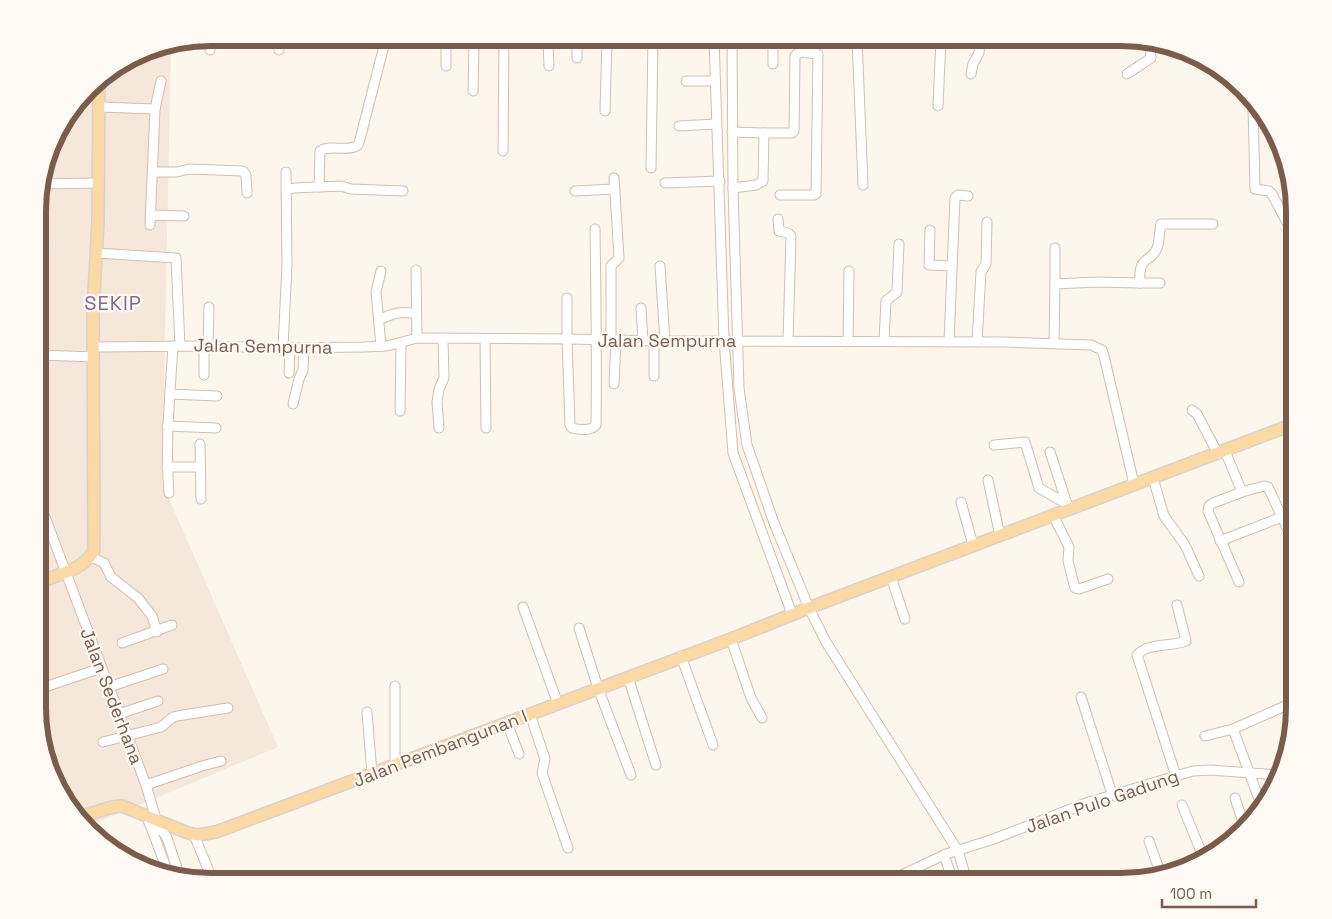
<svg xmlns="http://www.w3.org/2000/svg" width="1332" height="919" viewBox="0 0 1332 919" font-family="'Space Grotesk',sans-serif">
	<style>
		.residential { fill: #f5e8da }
		.education { fill: #f3e8fa }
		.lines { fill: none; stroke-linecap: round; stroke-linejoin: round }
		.minor-casing { stroke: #d1beb0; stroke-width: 11 }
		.major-casing { stroke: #dad1cd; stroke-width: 14 }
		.minor { stroke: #fff; stroke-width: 9 }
		.major { stroke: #fbd9a5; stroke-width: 11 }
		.labels { text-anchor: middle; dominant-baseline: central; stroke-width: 4.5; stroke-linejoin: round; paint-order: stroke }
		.street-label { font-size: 18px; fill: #7a5c4d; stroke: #fffaf3 }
		.quarter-label { font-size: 20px; letter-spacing: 1px; fill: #846695; stroke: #fffaf3 }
		.rim { fill: none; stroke: #7a5c4d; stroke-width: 6 }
	</style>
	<rect width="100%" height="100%" fill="#fdf6ec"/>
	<path class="residential" d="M171 45 162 483 278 747 89 826 61 795 39 730V189L56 134 97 81 145 51Z"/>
	<path class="education" d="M39 197H48L50 250H39Z"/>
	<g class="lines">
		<g class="minor-casing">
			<g id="minor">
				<path d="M278 38 279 50"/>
				<path d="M446 38V66"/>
				<path d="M545 38 548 42 549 66"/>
				<path d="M714 38 724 340 733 453 792 614"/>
				<path d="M732 38 733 188 739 388 747 445 774 523 809 608 826 642 958 851 967 881"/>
				<path d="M768 38 773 41V64"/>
				<path d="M857 38 863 185"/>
				<path d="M210 50V38"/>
				<path d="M577 58V38"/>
				<path d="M971 74 973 64 979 53 980 38"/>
				<path d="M1127 74 1151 58 1150 41"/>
				<path d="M686 81H715"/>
				<path d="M473 91 474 44 479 38"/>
				<path d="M938 106 941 38"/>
				<path d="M1253 106 1255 189 1269 191 1272 194 1294 236"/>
				<path d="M100 107 155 109 150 225"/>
				<path d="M155 109 161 81"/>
				<path d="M605 111 607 38"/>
				<path d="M679 126 716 124"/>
				<path d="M732 132 764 133"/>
				<path d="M503 151 504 38"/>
				<path d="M651 168 653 38"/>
				<path d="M153 172H177L189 169 243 171 246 175 247 193"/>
				<path d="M665 183 720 181"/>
				<path d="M40 184 98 183"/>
				<path d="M319 187 320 151C331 144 345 152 357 146L359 143 386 38"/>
				<path d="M733 188 756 185 763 181 764 133H792L794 131 795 56 801 50V38"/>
				<path d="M286 190 294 188 341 186 351 189 403 191"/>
				<path d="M575 191 614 189"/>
				<path d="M780 195H814L816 194 818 54 800 52"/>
				<path d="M150 215 184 216"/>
				<path d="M778 219 779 231 788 233 791 236 788 341"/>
				<path d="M930 230 929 265 951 266"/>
				<path d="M97 253 176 258 180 346"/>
				<path d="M660 266 665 341"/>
				<path d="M416 270 417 338"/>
				<path d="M381 271 376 292 381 346"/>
				<path d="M1140 283H1160"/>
				<path d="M1055 284V248"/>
				<path d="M567 298V339L570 425 572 428C579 430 592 431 596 425 597 360 596 295 595 229"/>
				<path d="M641 308 643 341"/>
				<path d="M379 320C391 314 402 310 416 314"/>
				<path d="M485 339 486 428"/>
				<path d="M611 340V266L619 258 614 178"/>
				<path d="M654 341V376"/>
				<path d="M884 341 886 301 897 292 899 244"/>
				<path d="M848 342 849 271"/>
				<path d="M949 342 955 198 958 195 968 196"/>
				<path d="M977 342 981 272 986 264 987 222"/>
				<path d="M1054 343 1055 284 1097 282 1140 283C1138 254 1151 264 1157 248 1160 241 1159 231 1161 224H1213"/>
				<path d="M204 346V375"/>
				<path d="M208 346 209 307"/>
				<path d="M94 347 204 346 290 348 363 347 387 346 417 338 567 339 665 341 1004 342 1091 345 1102 350 1104 356 1134 484"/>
				<path d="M283 347 287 265 286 172"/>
				<path d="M39 355 94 357"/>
				<path d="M289 373 290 348"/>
				<path d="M614 384 616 340"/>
				<path d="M170 394 217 396"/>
				<path d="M293 404 299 379 303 370 304 348"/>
				<path d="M1192 410 1197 414 1218 454"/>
				<path d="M400 411 401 343"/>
				<path d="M167 426 216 428"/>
				<path d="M439 428 437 402 439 389 444 378 443 338"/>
				<path d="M200 444 201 499"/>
				<path d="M994 445 1025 442 1039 488 1067 504 1071 509"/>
				<path d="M1225 451 1242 492 1213 503 1209 506 1208 511 1239 582"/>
				<path d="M1050 452 1067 504"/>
				<path d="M167 467H200"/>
				<path d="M1153 478 1164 516 1185 545 1199 576"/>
				<path d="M988 480 1000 536"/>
				<path d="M1242 492 1264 486 1268 487 1288 530"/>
				<path d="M169 493C165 444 170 395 173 346"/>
				<path d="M39 501 146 785 156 819"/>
				<path d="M961 502 973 545"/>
				<path d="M1053 515 1069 547 1068 561 1075 588 1079 589 1108 579"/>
				<path d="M1220 541 1282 517"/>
				<path d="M91 557 104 563 111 577 138 598 152 616 157 632"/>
				<path d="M891 577 905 619"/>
				<path d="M523 607 558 704"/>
				<path d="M579 628 598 688 631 775"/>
				<path d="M731 639 751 698 762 718"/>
				<path d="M122 643 172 625"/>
				<path d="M681 656 713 745"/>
				<path d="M628 677 656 765"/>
				<path d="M395 686V765"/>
				<path d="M109 687 163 669"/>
				<path d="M39 689 101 668"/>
				<path d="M1081 697 1112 794"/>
				<path d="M367 712 372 774"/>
				<path d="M119 714 158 701"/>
				<path d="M530 714 545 759 542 773 568 848"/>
				<path d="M507 723 519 754"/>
				<path d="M1233 729 1262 807"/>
				<path d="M1205 736 1233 729 1294 702"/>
				<path d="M103 742 161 727 173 717 177 716 228 708"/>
				<path d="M1176 776 1137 655C1149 642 1172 647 1186 641L1177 605"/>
				<path d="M146 785 202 766 221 761"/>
				<path d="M1235 798 1244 825"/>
				<path d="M1182 805 1204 859"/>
				<path d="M149 822 169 875"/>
				<path d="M149 823 163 832 167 838 180 877"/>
				<path d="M194 835 213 881"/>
				<path d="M1149 841 1160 872"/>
				<path d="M944 855 953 881"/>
				<path d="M889 881 946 854 991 840 1089 802 1176 776 1193 771 1210 770 1279 775"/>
			</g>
		</g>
		<g class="major-casing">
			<g id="major">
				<path d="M39 582C57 575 86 569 94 550L93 311 98 221 99 79"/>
				<path d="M80 817 112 807 122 806 188 833 198 835 216 832 731 639 806 609 1294 424"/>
			</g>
		</g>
		<use href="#minor" class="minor"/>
		<use href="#major" class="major"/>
	</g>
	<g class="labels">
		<g class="street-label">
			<text x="667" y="340">Jalan Sempurna</text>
			<text transform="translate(263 346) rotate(1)">Jalan Sempurna</text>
			<text transform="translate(112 696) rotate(69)">Jalan Sederhana</text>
			<text transform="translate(440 748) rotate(-21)">Jalan Pembangunan I</text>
			<text transform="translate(1102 801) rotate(-19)">Jalan Pulo Gadung</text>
		</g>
		<g class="quarter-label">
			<text x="113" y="303">SEKIP</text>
		</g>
	</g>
	<path d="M0 0H1332V919H0ZM211 46H1121A165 165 0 0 1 1286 211V708A165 165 0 0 1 1121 873H211A165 165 0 0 1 46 708V211A165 165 0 0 1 211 46Z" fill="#fffaf3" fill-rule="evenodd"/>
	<path class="rim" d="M211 46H1121A165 165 0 0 1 1286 211V708A165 165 0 0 1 1121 873H211A165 165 0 0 1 46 708V211A165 165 0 0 1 211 46Z"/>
	<path d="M1162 899v8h94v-8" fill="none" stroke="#7a5c4d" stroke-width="2.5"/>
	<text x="1170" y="899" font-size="15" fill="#7a5c4d" stroke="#fffaf3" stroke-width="4" paint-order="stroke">100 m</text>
</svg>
